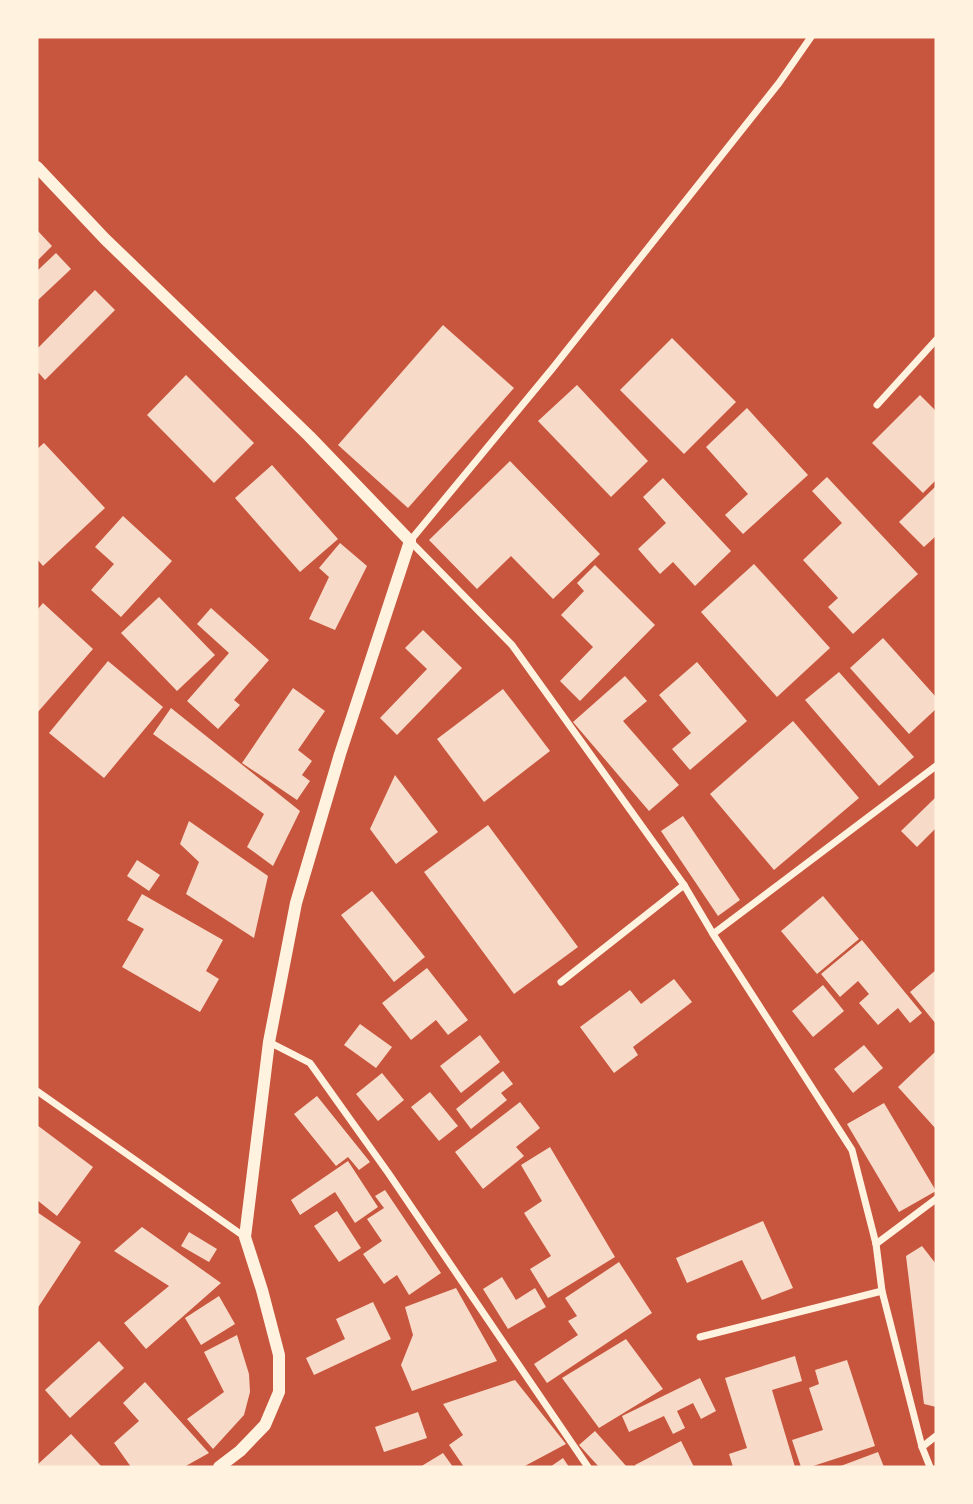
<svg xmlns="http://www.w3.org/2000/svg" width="973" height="1504" viewBox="0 0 973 1504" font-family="Cabin,sans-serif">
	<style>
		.building { fill: #f7dbc8 }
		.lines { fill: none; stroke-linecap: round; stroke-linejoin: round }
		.minor { stroke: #fff3e0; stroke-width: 7 }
		.tertiary { stroke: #fff3e0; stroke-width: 12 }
	</style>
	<rect width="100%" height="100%" fill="#c8553d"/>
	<g class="building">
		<path d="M37 230 52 246 37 261Z"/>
		<path d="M56 253 71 269 37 301V271Z"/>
		<path d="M95 290 115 310 45 380 37 371V349Z"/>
		<path d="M443 325 514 388 408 508 338 445Z"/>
		<path d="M672 338 736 402 684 454 620 390Z"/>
		<path d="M186 375 254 443 214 483 147 415Z"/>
		<path d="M577 385 648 461 611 497 538 421Z"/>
		<path d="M920 395 936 411V480L923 493 872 443Z"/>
		<path d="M747 408 808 475 743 534 725 515 748 494 706 447Z"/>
		<path d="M44 443 105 508 43 566 37 559V449Z"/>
		<path d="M510 461 600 554 553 599 511 556 477 589 429 540Z"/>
		<path d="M272 465 338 539 300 572 235 498Z"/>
		<path d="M827 477 918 574 853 634 828 607 838 598 803 560 842 523 812 491Z"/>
		<path d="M663 478 731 551 695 586 673 562 660 574 638 549 666 523 643 497Z"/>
		<path d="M936 486V536L924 547 899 522Z"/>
		<path d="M123 516 172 561 121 617 91 590 114 564 95 547Z"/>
		<path d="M340 543 367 566 335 630 309 619 329 577 319 568Z"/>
		<path d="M754 564 830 648 777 697 701 612Z"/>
		<path d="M595 565 655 625 580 701 560 681 593 647 561 615 584 591 577 583Z"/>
		<path d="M159 597 215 655 177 691 121 633Z"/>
		<path d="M43 603 93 649 37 713V610Z"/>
		<path d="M211 608 269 660 234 700 240 705 218 729 187 701 229 653 197 624Z"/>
		<path d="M423 630 462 668 397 735 380 718 427 669 405 648Z"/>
		<path d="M883 638 936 697V709L909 734 850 668Z"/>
		<path d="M108 661 163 707 104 778 49 733Z"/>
		<path d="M697 662 747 721 690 770 672 749 691 733 659 695Z"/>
		<path d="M839 672 914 757 879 786 805 700Z"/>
		<path d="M625 676 647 701 623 721 679 785 649 811 573 722Z"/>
		<path d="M293 688 325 711 298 750 312 761 302 775 310 781 297 800 242 763Z"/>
		<path d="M503 689 550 751 484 802 437 739Z"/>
		<path d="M171 708 300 811 273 866 247 847 264 814 153 734Z"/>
		<path d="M793 721 859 798 774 870 710 794Z"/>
		<path d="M395 775 438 832 396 864 370 829Z"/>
		<path d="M936 797V828L917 847 901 831Z"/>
		<path d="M683 816 740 900 718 916 661 831Z"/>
		<path d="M189 821 268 876 254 938 186 894 199 862 180 844Z"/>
		<path d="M488 825 578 947 514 994 424 872Z"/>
		<path d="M137 860 160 875 149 891 127 876Z"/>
		<path d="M372 891 425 957 394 982 341 915Z"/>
		<path d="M142 894 223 940 206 971 219 979 200 1012 122 967 144 929 127 920Z"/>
		<path d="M823 896 859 939 817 974 781 931Z"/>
		<path d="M862 940 922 1013 910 1023 898 1008 878 1025 859 1003 869 994 858 981 840 997 821 974Z"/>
		<path d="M427 968 468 1020 448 1035 436 1020 411 1040 382 1003Z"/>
		<path d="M936 970V1024L910 992Z"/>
		<path d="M674 979 692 1002 633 1047 638 1055 614 1073 580 1027 630 990 641 1004Z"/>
		<path d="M823 985 844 1011 813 1037 792 1011Z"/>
		<path d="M360 1024 392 1047 376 1068 344 1045Z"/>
		<path d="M480 1035 500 1062 461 1093 440 1066Z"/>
		<path d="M864 1045 883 1068 853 1093 834 1069Z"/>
		<path d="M936 1051V1129L898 1087Z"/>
		<path d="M503 1071 513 1084 501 1093 507 1100 471 1129 456 1109Z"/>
		<path d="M382 1073 404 1100 378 1121 356 1094Z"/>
		<path d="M430 1092 458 1126 439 1141 411 1107Z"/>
		<path d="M317 1096 370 1162 359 1170 348 1157 336 1166 294 1114Z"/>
		<path d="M520 1102 540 1128 516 1147 524 1156 483 1189 455 1152Z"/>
		<path d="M884 1103 936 1191 899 1212 847 1124Z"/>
		<path d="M37 1125 93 1167 57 1216 37 1200Z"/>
		<path d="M550 1147 615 1257 548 1298 530 1269 551 1256 524 1213 542 1201 521 1165Z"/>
		<path d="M348 1161 378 1207 355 1223 335 1192 300 1215 291 1200Z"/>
		<path d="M385 1190 441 1273 409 1295 397 1275 384 1284 363 1254 382 1241 367 1219 384 1208 375 1196Z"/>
		<path d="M337 1211 361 1248 339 1262 314 1226Z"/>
		<path d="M37 1212 81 1242 37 1309Z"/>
		<path d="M763 1221 793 1288 762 1300 742 1260 687 1283 676 1258Z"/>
		<path d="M142 1227 221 1283 146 1349 124 1323 169 1286 114 1251Z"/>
		<path d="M189 1232 217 1249 209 1262 181 1246Z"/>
		<path d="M922 1246 936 1264V1407L924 1404 906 1256Z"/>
		<path d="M619 1262 652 1313 547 1383 534 1364 578 1335 568 1321 577 1316 565 1298Z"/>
		<path d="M502 1277 516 1300 535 1288 546 1307 508 1329 483 1289Z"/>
		<path d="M456 1288 497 1361 412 1391 401 1365 413 1335 405 1307Z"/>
		<path d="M219 1296 235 1324 201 1345 185 1318Z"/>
		<path d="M373 1302 391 1339 314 1375 306 1358 345 1339 336 1319Z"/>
		<path d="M237 1335 249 1374 250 1392 244 1415 213 1449 187 1419 224 1392 204 1352Z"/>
		<path d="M626 1339 663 1389 599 1428 562 1378Z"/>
		<path d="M99 1341 124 1368 70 1418 45 1390Z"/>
		<path d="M795 1356 802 1381 772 1390 795 1467H733L729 1454 747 1448 725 1378Z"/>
		<path d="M847 1360 875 1446 810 1467H801L792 1440 823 1430 809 1388 819 1384 815 1370Z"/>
		<path d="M700 1378 716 1411 701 1419 693 1403 677 1411 685 1428 673 1434 664 1416 629 1432 622 1416Z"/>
		<path d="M515 1380 566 1444 523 1467H464L449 1445 463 1435 443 1404Z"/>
		<path d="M145 1382 209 1453 184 1467H131L114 1443 139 1421 123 1403Z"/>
		<path d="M418 1412 427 1438 384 1452 375 1427Z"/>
		<path d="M595 1431 627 1467H599L579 1445Z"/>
		<path d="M71 1434 102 1467H37V1465Z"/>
		<path d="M681 1441 694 1467H636L635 1465Z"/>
		<path d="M878 1452 884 1467H838Z"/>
		<path d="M443 1453 453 1467H420Z"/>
		<path d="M563 1458 569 1467H550Z"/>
	</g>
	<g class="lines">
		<g class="minor">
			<path d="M811 37 779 83 552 369 410 541 512 645 684 885 713 934 852 1150 876 1244 882 1291 922 1447 930 1467"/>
			<path d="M877 405 936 340"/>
			<path d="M713 934 936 766"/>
			<path d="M561 982 684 885"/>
			<path d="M269 1042 310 1063 389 1174 588 1467"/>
			<path d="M37 1091 245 1237"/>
			<path d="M876 1244 936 1199"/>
			<path d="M700 1337 882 1291"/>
			<path d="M922 1447 936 1436"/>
		</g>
		<path class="tertiary" d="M37 167 105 239 309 436 410 541 340 754 296 903 269 1042 245 1237 262 1290 279 1355V1392L265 1425 240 1451 219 1467"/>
	</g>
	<rect width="973" height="1504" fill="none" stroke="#fff3e0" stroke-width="77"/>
</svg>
